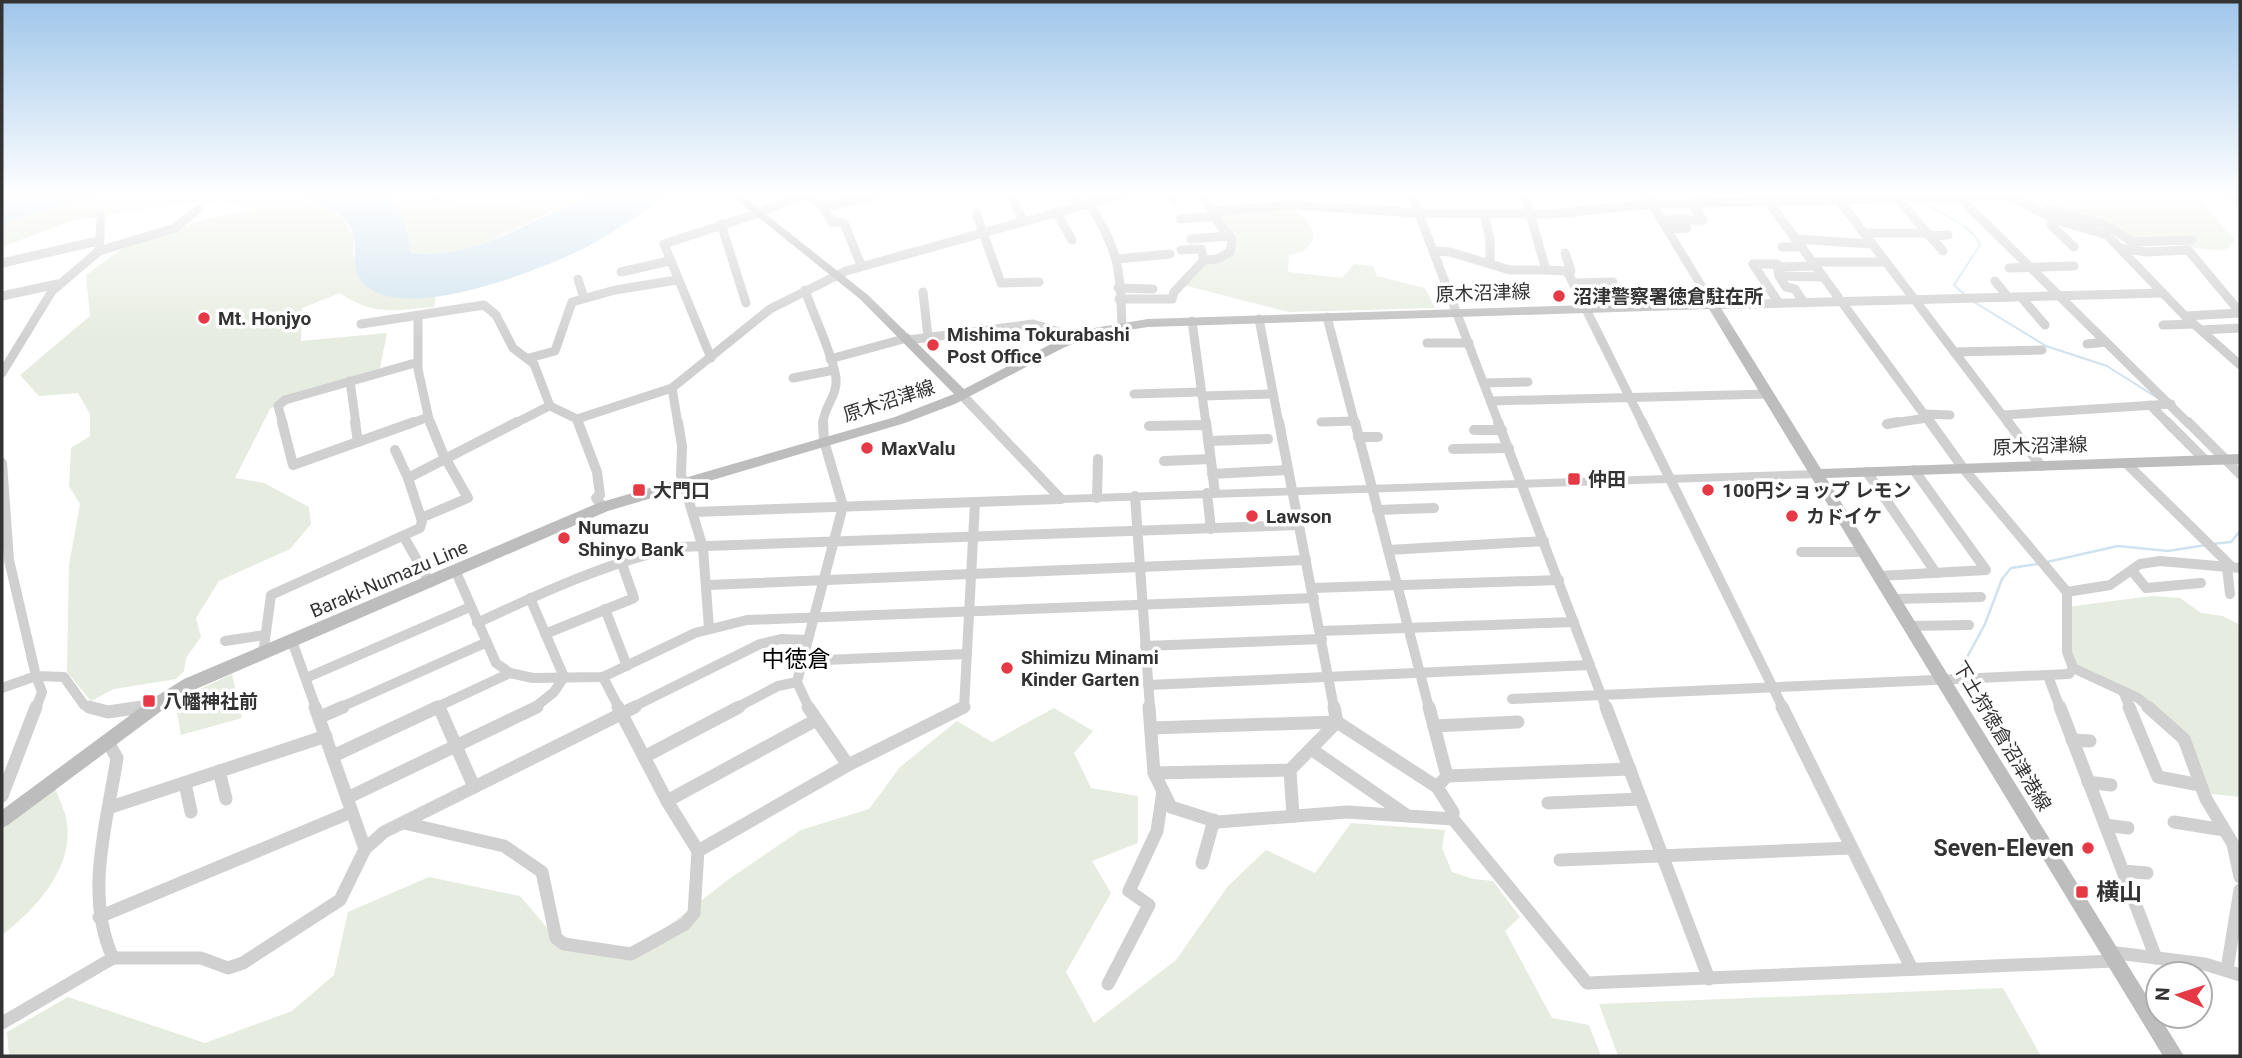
<svg xmlns="http://www.w3.org/2000/svg" width="2242" height="1058" viewBox="0 0 2242 1058" font-family="Roboto,'Noto Sans JP',sans-serif">
	<style>
		.green { fill: #e6ecdf }
		.water { fill: #cfe2ee }
		.lines { fill: none; stroke-linecap: round; stroke-linejoin: round }
		.stream-far1 { stroke: #cfe2ee; stroke-width: 2 }
		.stream { stroke: #cfe2ee; stroke-width: 2.5 }
		.minor-far2 { stroke: #d0d0d0; stroke-width: 9 }
		.minor-far1 { stroke: #d0d0d0; stroke-width: 10 }
		.minor { stroke: #d0d0d0; stroke-width: 13 }
		.tertiary { fill: #d0d0d0; fill-rule: evenodd }
		.secondary { fill: #bdbdbd; fill-rule: evenodd }
		.poi-dot { fill: #e63946; stroke: #fff; stroke-width: 2.5 }
		.labels { text-anchor: middle; dominant-baseline: central; stroke-width: 7; stroke-linejoin: round; paint-order: stroke }
		.street-label { font-size: 19px; fill: #333; stroke: #fff }
		.poi-label { font-size: 19px; font-weight: bold; fill: #333; stroke: #fff; text-anchor: start }
		.quarter-label { font-size: 23px; fill: #000; stroke: #fff }
		.near-poi-label { font-size: 23px; font-weight: bold; fill: #333; stroke: #fff; text-anchor: end }
	</style>
	<rect width="100%" height="100%" fill="#fff"/>
	<g class="green">
		<path d="M135 193H285L331 211 344 220 354 235 353 256 405 298 436 296 434 307C393 310 376 317 340 293L302 308 301 341 387 333 380 368 285 398 270 409 235 478 264 483 309 507 311 524 290 549 219 581 196 618 201 637 186 658 184 671 176 679 114 689 91 701 67 672 69 565 80 504 69 486 71 448 90 436V414L78 393 39 396 20 375 90 316 86 275 122 249 190 224 223 215 263 209 221 202 182 203 71 221 2 247V223L92 198Z"/>
		<path d="M389 193H435L463 201 508 203 540 193H600C578 203 555 210 534 220 485 244 468 255 410 253L408 232Z"/>
		<path d="M2012 193H2194L2235 240 2227 249 2219 251 2132 239 2114 227 2060 214Z"/>
		<path d="M1293 209C1318 224 1322 249 1289 255L1288 272 1342 278 1354 264 1373 266 1377 276 1425 288 1435 308 1289 312 1183 285 1204 260 1225 256 1233 247 1218 223V212Z"/>
		<path d="M2152 596 2180 598 2201 613 2223 616 2240 625V797L2203 793 2184 736 2151 704 2073 668 2067 607Z"/>
		<path d="M232 674 242 718 181 735 175 701Z"/>
		<path d="M1054 708 1093 731 1074 753 1091 788 1138 796V843L1092 861 1111 893 1066 972 1094 1023 1176 960 1228 886 1266 850 1315 873 1351 823 1445 830 1442 848 1452 872 1473 879 1493 881 1520 917 1505 931 1552 1018 1589 1025 1601 1056H9L7 1032 68 997 205 1043 292 1011 334 975 348 912 429 877 520 896 556 938 618 953 645 944 729 879 801 830 869 809 900 767 957 721 992 742Z"/>
		<path d="M55 788C59 799 66 812 67 824 73 869 35 910 2 935V824Z"/>
		<path d="M2003 988 2041 1056H1618L1599 1004Z"/>
	</g>
	<g class="water">
		<path d="M13 193H135L92 198 2 223V195Z"/>
		<path d="M285 193H389L408 232 410 253C476 258 510 230 567 207 578 202 591 194 602 193 624 190 649 193 672 193 647 209 622 227 596 242 553 266 403 327 363 283 352 270 356 252 354 237 352 211 305 200 285 193Z"/>
	</g>
	<g class="lines">
		<g class="stream-far1">
			<path d="M1915 193C1933 216 1968 218 1980 245L1954 285 1966 296"/>
			<path d="M1974 302 2046 346 2107 366 2156 397"/>
		</g>
		<g class="stream">
			<path d="M2212 544 2231 542 2240 531"/>
			<path d="M2047 562 2118 546 2168 551 2206 545"/>
			<path d="M1959 672 1985 624 2002 579 2011 568 2037 564"/>
		</g>
		<g class="minor-far2">
			<path d="M470 193H512"/>
			<path d="M806 193 823 207 832 222 844 223 861 265"/>
			<path d="M1011 193 1023 221"/>
			<path d="M1070 193 1079 205"/>
			<path d="M1171 193 1174 200"/>
			<path d="M1198 193 1214 212 1289 205 1419 213 1551 214 1653 204 2009 196 2056 220 2107 235 2185 316 2240 365"/>
			<path d="M1411 193 1499 424"/>
			<path d="M1524 193 1546 270 1567 271 1643 424"/>
			<path d="M1762 193 1931 424"/>
			<path d="M2227 193 2240 200"/>
			<path d="M435 195 438 193"/>
			<path d="M1958 196 2189 424"/>
			<path d="M1898 199 1943 251"/>
			<path d="M1839 200 2009 424"/>
			<path d="M1089 203C1120 252 1120 270 1122 326"/>
			<path d="M823 207 873 196"/>
			<path d="M2048 210 2106 225 2132 242 2192 240"/>
			<path d="M1056 212 1072 240"/>
			<path d="M976 213 1001 283 1039 282"/>
			<path d="M1484 214 1490 240V263"/>
			<path d="M1180 219 1215 216"/>
			<path d="M1662 220H1703L1692 204"/>
			<path d="M2056 220 2051 225 2074 247"/>
			<path d="M721 224 746 303"/>
			<path d="M1667 229 1687 228"/>
			<path d="M1864 233H1927"/>
			<path d="M1929 236 1948 235"/>
			<path d="M1191 239 1229 236"/>
			<path d="M1795 239 1872 244"/>
			<path d="M1782 247H1802"/>
			<path d="M2120 248 2146 252 2188 250 2240 312"/>
			<path d="M1181 250 1201 249 1204 260"/>
			<path d="M99 251 175 228 198 209"/>
			<path d="M1435 251 1450 252 1510 270H1546"/>
			<path d="M1565 253 1571 271H1565"/>
			<path d="M1117 259 1170 254"/>
			<path d="M1812 262H1886"/>
			<path d="M2 263 98 241"/>
			<path d="M1777 267 1815 266"/>
			<path d="M2009 268 2074 266"/>
			<path d="M621 272 669 261"/>
			<path d="M1779 276 1823 277"/>
			<path d="M578 279 584 298"/>
			<path d="M1995 281 2008 297"/>
			<path d="M1573 283 1613 282"/>
			<path d="M1118 288 1153 289"/>
			<path d="M805 290C813 314 833 355 836 378 838 396 823 407 823 424"/>
			<path d="M923 292 928 337"/>
			<path d="M2 296 57 284"/>
			<path d="M2021 297 2045 325"/>
			<path d="M1119 299H1172L1174 292 1204 260 1217 259 1230 252 1232 239 1217 221 1214 212"/>
			<path d="M1779 303 1753 264H1777L1779 276 1786 287 1795 289 1804 303"/>
			<path d="M1713 305 2163 293"/>
			<path d="M2185 316 2240 313"/>
			<path d="M418 317V369L430 424"/>
			<path d="M1327 317 1355 424"/>
			<path d="M1259 319 1279 424"/>
			<path d="M1192 321 1206 424"/>
			<path d="M361 324 484 305 496 315 513 348 534 364 550 406 577 419 672 388 770 309 846 271 1127 193"/>
			<path d="M2163 325 2193 324"/>
			<path d="M2201 330 2240 328"/>
			<path d="M908 340 1033 324 1060 332 1059 345"/>
			<path d="M1427 343H1469"/>
			<path d="M2087 344 2106 342"/>
			<path d="M1954 352 2042 350"/>
			<path d="M529 358 555 351 572 302 615 290 677 280"/>
			<path d="M711 358 664 244 759 213 806 193"/>
			<path d="M830 359 907 338"/>
			<path d="M2 373 52 291 99 251 101 217"/>
			<path d="M793 378 834 370"/>
			<path d="M350 381 356 424"/>
			<path d="M1484 383 1528 382"/>
			<path d="M672 388 678 424"/>
			<path d="M1134 394 1201 392"/>
			<path d="M1202 396 1273 394"/>
			<path d="M1491 401 1768 394"/>
			<path d="M2150 405 2169 424"/>
			<path d="M1924 414 1950 415"/>
			<path d="M2003 415 2171 404"/>
			<path d="M577 419 579 424"/>
			<path d="M1321 422 1354 421"/>
			<path d="M283 424 278 406 285 400 415 363"/>
			<path d="M409 424 426 418"/>
			<path d="M514 424 549 406"/>
			<path d="M1887 424 1927 418"/>
		</g>
		<g class="minor-far1">
			<path d="M282 422 293 465 414 422"/>
			<path d="M355 422 358 442"/>
			<path d="M578 422 597 472 600 495 596 498 603 507"/>
			<path d="M678 422 682 446 681 475 703 548 709 628"/>
			<path d="M1206 422 1215 493"/>
			<path d="M1279 422 1334 708"/>
			<path d="M1355 422 1429 708"/>
			<path d="M1498 422 1606 708"/>
			<path d="M1642 422 1783 708"/>
			<path d="M1930 422 1963 468 2067 592"/>
			<path d="M2008 422 2041 466"/>
			<path d="M2167 422 2205 460"/>
			<path d="M2188 422 2240 474"/>
			<path d="M1887 424 1898 422"/>
			<path d="M1149 426 1205 425"/>
			<path d="M1474 430H1502"/>
			<path d="M1358 437H1378"/>
			<path d="M1208 441 1268 439"/>
			<path d="M1453 449 1509 448"/>
			<path d="M395 450 408 478"/>
			<path d="M1164 461 1210 459"/>
			<path d="M2 463 9 560 36 676 64 677 84 705 95 708"/>
			<path d="M2126 463 2232 567"/>
			<path d="M1867 472 1936 573"/>
			<path d="M1212 474 1287 470"/>
			<path d="M1207 493 1211 529"/>
			<path d="M1135 496 1150 708"/>
			<path d="M1097 498 1098 459"/>
			<path d="M1377 510 1434 508"/>
			<path d="M694 512 1061 499"/>
			<path d="M421 518 468 498 443 454 430 422"/>
			<path d="M404 537 430 583"/>
			<path d="M1388 550 1544 541"/>
			<path d="M1801 552H1865"/>
			<path d="M2227 567 2230 594"/>
			<path d="M456 572 496 663 510 673 533 678 603 677 695 633 747 620 1314 598"/>
			<path d="M2133 572 2146 588 2201 583"/>
			<path d="M1880 576 1986 570 1914 470"/>
			<path d="M708 585 1306 560"/>
			<path d="M1312 588 1559 580"/>
			<path d="M530 598 564 677 554 692 534 708"/>
			<path d="M1894 599 1981 597"/>
			<path d="M605 609 627 666"/>
			<path d="M477 623C541 593 608 562 678 547L1298 525"/>
			<path d="M1910 626 1969 625"/>
			<path d="M1321 631 1574 622"/>
			<path d="M545 634 634 598 622 564"/>
			<path d="M225 641 265 635"/>
			<path d="M292 641 316 708"/>
			<path d="M1145 646 1322 639"/>
			<path d="M263 654 271 595 420 528 422 521 408 478 517 422"/>
			<path d="M802 661 967 654"/>
			<path d="M2073 668 2138 698 2150 708"/>
			<path d="M2048 676 2060 708"/>
			<path d="M603 677 619 708"/>
			<path d="M306 678 470 607"/>
			<path d="M1148 685 1590 665"/>
			<path d="M2 688 36 676 42 692 36 708"/>
			<path d="M2123 691 2130 708"/>
			<path d="M1512 699 2069 674 2073 668 2067 652V592L2110 585 2140 564 2160 561 2240 568"/>
			<path d="M131 708 152 705"/>
			<path d="M339 708 485 643"/>
			<path d="M435 708 510 673"/>
			<path d="M631 708 760 644 781 639 807 640"/>
			<path d="M736 708 778 686 797 682"/>
			<path d="M809 708 797 682 843 506 824 441 823 422"/>
			<path d="M964 708 975 502"/>
		</g>
		<g class="minor">
			<path d="M89 707 108 712 142 707"/>
			<path d="M315 707 365 849"/>
			<path d="M439 707 474 787"/>
			<path d="M808 707 848 765"/>
			<path d="M1149 707 1154 773 1290 770 1337 722"/>
			<path d="M1334 707 1337 722"/>
			<path d="M1429 707 1447 776 1437 787"/>
			<path d="M1606 707 1709 979"/>
			<path d="M1782 707 1912 969"/>
			<path d="M2060 707 2156 958"/>
			<path d="M2129 707 2158 777 2200 785"/>
			<path d="M2148 707 2184 739 2206 799 2233 844 2240 877"/>
			<path d="M320 717 343 707"/>
			<path d="M1434 726 1518 722"/>
			<path d="M1151 728 1337 722 1437 787 1453 812V819L1587 983 2114 961"/>
			<path d="M2072 740 2090 741"/>
			<path d="M108 742 117 758C107 823 84 895 113 958"/>
			<path d="M1311 749 1405 814"/>
			<path d="M333 756 438 707"/>
			<path d="M644 757 739 707"/>
			<path d="M1290 770 1293 816"/>
			<path d="M219 771 226 799"/>
			<path d="M1154 773 1171 807 1218 822 1347 812 1453 819"/>
			<path d="M1447 776 1630 769"/>
			<path d="M2088 782 2111 785"/>
			<path d="M185 783 191 812"/>
			<path d="M2 796 36 707"/>
			<path d="M347 798 537 707"/>
			<path d="M667 801 816 720"/>
			<path d="M1548 803 1641 799"/>
			<path d="M111 807 326 736"/>
			<path d="M2174 822 2224 830"/>
			<path d="M404 823 504 846 542 872 556 938 564 944 631 954 685 924 694 913 698 851 667 801 618 707"/>
			<path d="M2105 825 2128 828"/>
			<path d="M698 851 848 765 964 707"/>
			<path d="M1560 860 1851 848"/>
			<path d="M1202 863 1214 820"/>
			<path d="M2123 871 2147 873"/>
			<path d="M99 917 351 812"/>
			<path d="M2109 952 2205 964 2240 975"/>
			<path d="M2227 969 2240 890"/>
			<path d="M1108 984 1149 905 1129 891 1157 831 1163 791"/>
			<path d="M2 1023 113 958H201L228 968 243 963 340 900 365 849 384 832 635 707"/>
		</g>
		<g class="tertiary">
			<path d="M1640 193H1650L1718 305 1717 307 1713 308 1708 305Z"/>
			<path d="M962 391 966 392 1064 495 1817 470 1823 474 1817 478 1061 503 1057 502 958 398 956 395Z"/>
		</g>
		<path class="secondary" d="M728 193H739L868 295 964 389 1055 342 1088 329 1148 319 1713 301 1719 305 1821 469 2240 454V464L1826 478 2184 1056H2163L1709 309 1148 327 1094 335 1063 348 955 404 905 423 608 511 196 689 164 709 8 825 2 828V810L152 699 184 679 598 503 895 417 954 394 860 299Z"/>
	</g>
	<linearGradient id="sky" x2="0" y2="1"><stop stop-color="#9ec6ea"/><stop offset="0.57" stop-color="#fff"/><stop offset="1" stop-color="#fff" stop-opacity="0"/></linearGradient>
	<rect width="2242" height="341" fill="url(#sky)"/>
	<g class="poi-dot">
		<circle cx="1559" cy="296" r="7"/>
		<circle cx="204" cy="318" r="7"/>
		<circle cx="933" cy="345" r="7"/>
		<circle cx="867" cy="448" r="7"/>
		<rect x="1567" y="472" width="14" height="14" rx="3.5"/>
		<rect x="632" y="483" width="14" height="14" rx="3.5"/>
		<circle cx="1708" cy="490" r="7"/>
		<circle cx="1252" cy="516" r="7"/>
		<circle cx="1792" cy="516" r="7"/>
		<circle cx="564" cy="538" r="7"/>
		<circle cx="1007" cy="668" r="7"/>
		<rect x="142" y="694" width="14" height="14" rx="3.5"/>
		<circle cx="2088" cy="848" r="7"/>
		<rect x="2075" y="885" width="14" height="14" rx="3.5"/>
	</g>
	<g class="labels">
		<g class="street-label">
			<text transform="translate(1483 293) rotate(-2)">原木沼津線</text>
			<text transform="translate(889 401) rotate(-18)">原木沼津線</text>
			<text transform="translate(2040 446) rotate(-2)">原木沼津線</text>
			<text transform="translate(389 579) rotate(-23)">Baraki-Numazu Line</text>
			<text transform="translate(2002 736) rotate(59)">下土狩徳倉沼津港線</text>
		</g>
		<g class="poi-label">
			<text x="1573" y="296">沼津警察署徳倉駐在所</text>
			<text x="218" y="318">Mt. Honjyo</text>
			<text x="947" y="334">Mishima Tokurabashi<tspan x="947" dy="22">Post Office</tspan></text>
			<text x="881" y="448">MaxValu</text>
			<text x="1588" y="479">仲田</text>
			<text x="653" y="490">大門口</text>
			<text x="1722" y="490">100円ショップ レモン</text>
			<text x="1266" y="516">Lawson</text>
			<text x="1806" y="516">カドイケ</text>
			<text x="578" y="527">Numazu<tspan x="578" dy="22">Shinyo Bank</tspan></text>
			<text x="1021" y="657">Shimizu Minami<tspan x="1021" dy="22">Kinder Garten</tspan></text>
			<text x="163" y="701">八幡神社前</text>
		</g>
		<g class="quarter-label">
			<text x="796" y="659">中徳倉</text>
		</g>
		<g class="near-poi-label">
			<text x="2074" y="848">Seven-Eleven</text>
			<text x="2096" y="892" text-anchor="start">横山</text>
		</g>
	</g>
	<rect width="2242" height="1058" fill="none" stroke="#333333" stroke-width="7"/>
	<g transform="translate(2179 995) rotate(273)"><circle r="33" fill="#ffffff" stroke="#adadad" stroke-width="2"/>
	<path d="M0-5L12 26L0 18L-12 26Z" fill="#e63946"/>
	<text y="-10" font-size="19" font-weight="bold" text-anchor="middle" fill="#333333">N</text>
	</g>
</svg>
